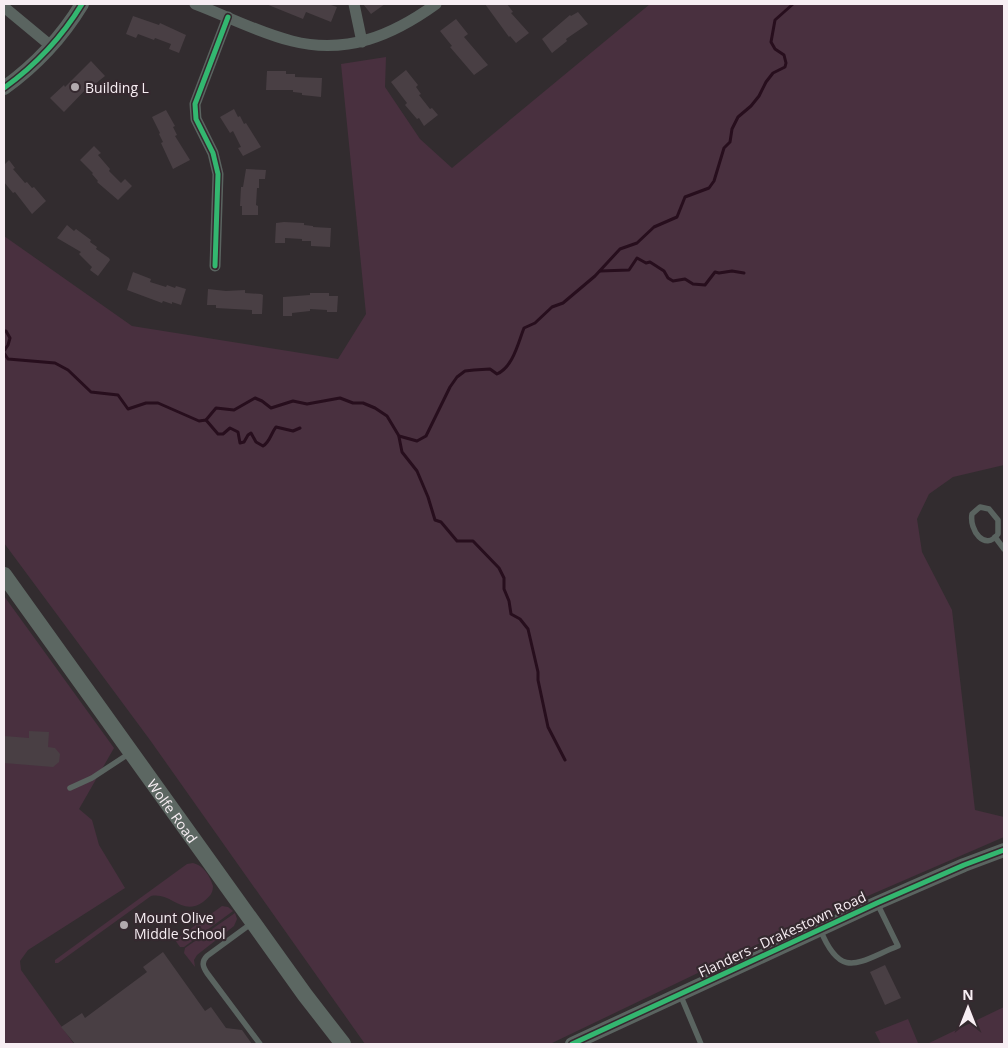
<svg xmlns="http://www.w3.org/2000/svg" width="1008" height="1048" viewBox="0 0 1008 1048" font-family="'Open Sans',sans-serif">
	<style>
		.green { fill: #49303f }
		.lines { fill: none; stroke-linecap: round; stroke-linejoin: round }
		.stream { stroke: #270e1d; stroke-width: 3 }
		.building { fill: #493f44 }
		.service { stroke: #5a6460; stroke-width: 5.5 }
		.minor { stroke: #5a6460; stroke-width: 11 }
		.tertiary { stroke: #5a6460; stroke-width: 14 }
		.secondary { stroke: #5c6762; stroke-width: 16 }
		.cycleway-casing { stroke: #35292f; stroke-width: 8 }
		.cycleway { stroke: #33b770; stroke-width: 5 }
		.poi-dot { fill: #b2aaae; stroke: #35292f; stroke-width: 2 }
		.labels { text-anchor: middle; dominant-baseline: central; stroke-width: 4.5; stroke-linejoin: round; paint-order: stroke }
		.poi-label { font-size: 14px; fill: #f7eef3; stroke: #35292f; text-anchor: start }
		.street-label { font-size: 14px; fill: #f7eef3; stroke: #35292f }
	</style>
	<rect width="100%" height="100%" fill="#322c2f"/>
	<g class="green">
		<path d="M650 4H1004V465L953 477 929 494 917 519 922 552 952 610 975 810 1004 817V837L773 937 550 1044H365L150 740 4 543V236L132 326 338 359 366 314 341 64 386 57 385 87 420 139 452 168Z"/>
		<path d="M4 596 114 748 79 809 92 820 99 845 125 888 28 950 20 961 21 970 74 1044H4Z"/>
		<path d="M193 863C203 865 210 876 213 886 213 894 209 897 203 902 182 917 172 892 151 896L58 963H55V960L187 864Z"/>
		<path d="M222 906 228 907 233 911 184 947H180L175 940Z"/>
		<path d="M235 913 237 919 234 926 197 955 194 960 195 967 184 953 185 948Z"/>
		<path d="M1004 1007V1044H927Z"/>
		<path d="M908 1019 918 1043 915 1044H881L875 1032Z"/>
	</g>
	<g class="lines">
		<g class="stream">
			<path d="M600 271 629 270 637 258 646 263 650 262 664 271 668 278 673 281 685 279 693 284 705 285 715 272 719 273 732 271 744 273"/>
			<path d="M4 331H6L10 338 8 345 4 351"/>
			<path d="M4 353 8 359 55 363 68 370 91 392 118 395 128 409 146 403H158L199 421 206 420 216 408 234 410 255 398 262 401 271 408 293 401 307 404 340 398 353 403H363L375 408 387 416 399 436 417 441 426 436 450 387 457 377 465 371 474 370 490 369 497 374C513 367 518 343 524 328L535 323 552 307 563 303 595 276 620 249 637 243 654 227 677 217 685 197 709 188 714 181 724 148 730 142 732 129 738 117 751 106 759 96 766 82 773 73 785 67 786 63 784 55 775 49 771 42 775 20 793 4"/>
			<path d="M206 420 218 434H223L230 428 238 432 240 443 244 442 248 435 251 433 256 442 263 446C270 442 271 433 276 427L293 431 300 428"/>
			<path d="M399 437 402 452 417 471 428 497 435 520 441 522 457 541H473L499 568 504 578V589L509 601 511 614 520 619 528 629 538 672V680L548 727 565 760"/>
		</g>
	</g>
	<g class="building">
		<path d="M266 4H328L337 7 331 22 306 12 303 19Z"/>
		<path d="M363 4H385L371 14Z"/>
		<path d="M485 4H507L513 12 511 13 529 33 516 43 510 36 509 37Z"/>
		<path d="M578 12 588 24 566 39 567 41 552 53 542 39 570 15 571 16Z"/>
		<path d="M133 16 159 25 160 23 186 35 179 53 169 49 171 44 155 38 154 40 138 34 136 38 126 34Z"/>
		<path d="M456 19 468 34 464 37 488 65 474 75 450 47 452 46 440 31Z"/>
		<path d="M91 61 105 76 90 88 89 86 64 112 50 98 64 85 65 87Z"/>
		<path d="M406 70 418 85 416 87 421 94 419 95 430 109 432 108 438 115 424 126 419 118 417 119 405 105 407 103 391 82Z"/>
		<path d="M267 71H286V74H295V77L322 78 321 97 302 95V93L293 92V90H266Z"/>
		<path d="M234 109 238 117 240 116 244 124 246 123 261 147 243 156 238 148 241 147 233 131 230 133 220 117Z"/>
		<path d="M166 110 175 126 173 127 177 135 175 136 190 160 173 169 161 143 163 142 159 134 160 133 152 117Z"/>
		<path d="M94 146 101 153 98 155 110 169 109 171 121 183 125 179 132 186 118 200 97 182 98 181 92 174 93 173 80 160Z"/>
		<path d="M9 160 15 168 13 169 25 183 27 182 32 188 34 187 46 201 32 214 15 192 13 193 4 182V165Z"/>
		<path d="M246 169 266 170 265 179H259V188H257L256 205 258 206V215H242V206H240L241 187H243Z"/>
		<path d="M284 222 304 223V225L313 226V227L331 228 330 247 311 246V241H302V239L285 238V243H275L276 223Z"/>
		<path d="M67 225 74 231 76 229 91 240 90 242 97 247 96 249 109 258 110 260 98 276 90 270 92 267 79 254 81 252 57 238Z"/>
		<path d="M133 272 151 279 150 282 166 287 167 285 175 288 176 286 186 289 181 305 172 302V304L163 301 162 303 127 290Z"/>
		<path d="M208 289 226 291 245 290V293L261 294 263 295 262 314H252V310L216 308V305H207Z"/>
		<path d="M310 293H329V296H338L337 312H327V310L310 309V311L292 313V316H283V297L310 295Z"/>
		<path d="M29 731 49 732 48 747 55 748 60 754 59 762 53 767 4 763V736L29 738Z"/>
		<path d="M163 952 205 1011 211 1007 226 1028 242 1030 252 1044H75L61 1027 82 1013 85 1018 147 972 143 967Z"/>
		<path d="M885 965 901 998 885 1005 870 972Z"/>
	</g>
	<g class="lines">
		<g class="service">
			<path d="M980 507 989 509 998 520V534C985 552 969 530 972 514Z"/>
			<path d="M995 537 1004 549"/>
			<path d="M70 788 92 778 130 753"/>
			<path d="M252 923 207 956C201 962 203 967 207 973L260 1044"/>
			<path d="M820 929C841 981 858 962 898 946L877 903"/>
			<path d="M680 994 701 1044"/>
		</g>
		<g class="minor">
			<path d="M195 4C227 16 259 33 292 41 347 55 393 35 436 4"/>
			<path d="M354 4 362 42"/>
			<path d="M4 7 51 46"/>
			<path d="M215 266 218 174 213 153 196 119 195 104 228 17"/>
		</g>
		<g class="tertiary">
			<path d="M4 88C36 65 62 37 82 4"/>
			<path d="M572 1044 877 903 964 865 1004 850"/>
		</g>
		<path class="secondary" id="s1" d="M4 575 305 995 343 1044"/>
		<g class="cycleway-casing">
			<g id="cycleway">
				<path d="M4 88C36 65 62 37 82 4"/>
				<path d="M215 266 218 174 213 153 196 119 195 104 228 17"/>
				<path d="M572 1044 877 903 964 865 1004 850"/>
			</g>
		</g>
		<use href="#cycleway" class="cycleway"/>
	</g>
	<g class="poi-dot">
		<circle cx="75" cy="87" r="5"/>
		<circle cx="124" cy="925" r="5"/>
	</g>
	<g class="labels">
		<g class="poi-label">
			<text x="85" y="87">Building L</text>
			<text x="134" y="917">Mount Olive<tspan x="134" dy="16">Middle School</tspan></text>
		</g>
		<g class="street-label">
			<text stroke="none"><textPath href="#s1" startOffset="290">Wolfe Road</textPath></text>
			<text transform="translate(782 934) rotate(-25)">Flanders - Drakestown Road</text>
		</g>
	</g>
	<rect width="1008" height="1048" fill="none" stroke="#f7eef3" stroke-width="10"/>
	<g transform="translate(968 1008)" stroke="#35292f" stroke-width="4" paint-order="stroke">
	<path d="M0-4L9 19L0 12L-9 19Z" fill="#f7eef3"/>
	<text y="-8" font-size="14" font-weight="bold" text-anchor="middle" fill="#f7eef3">N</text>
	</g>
</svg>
